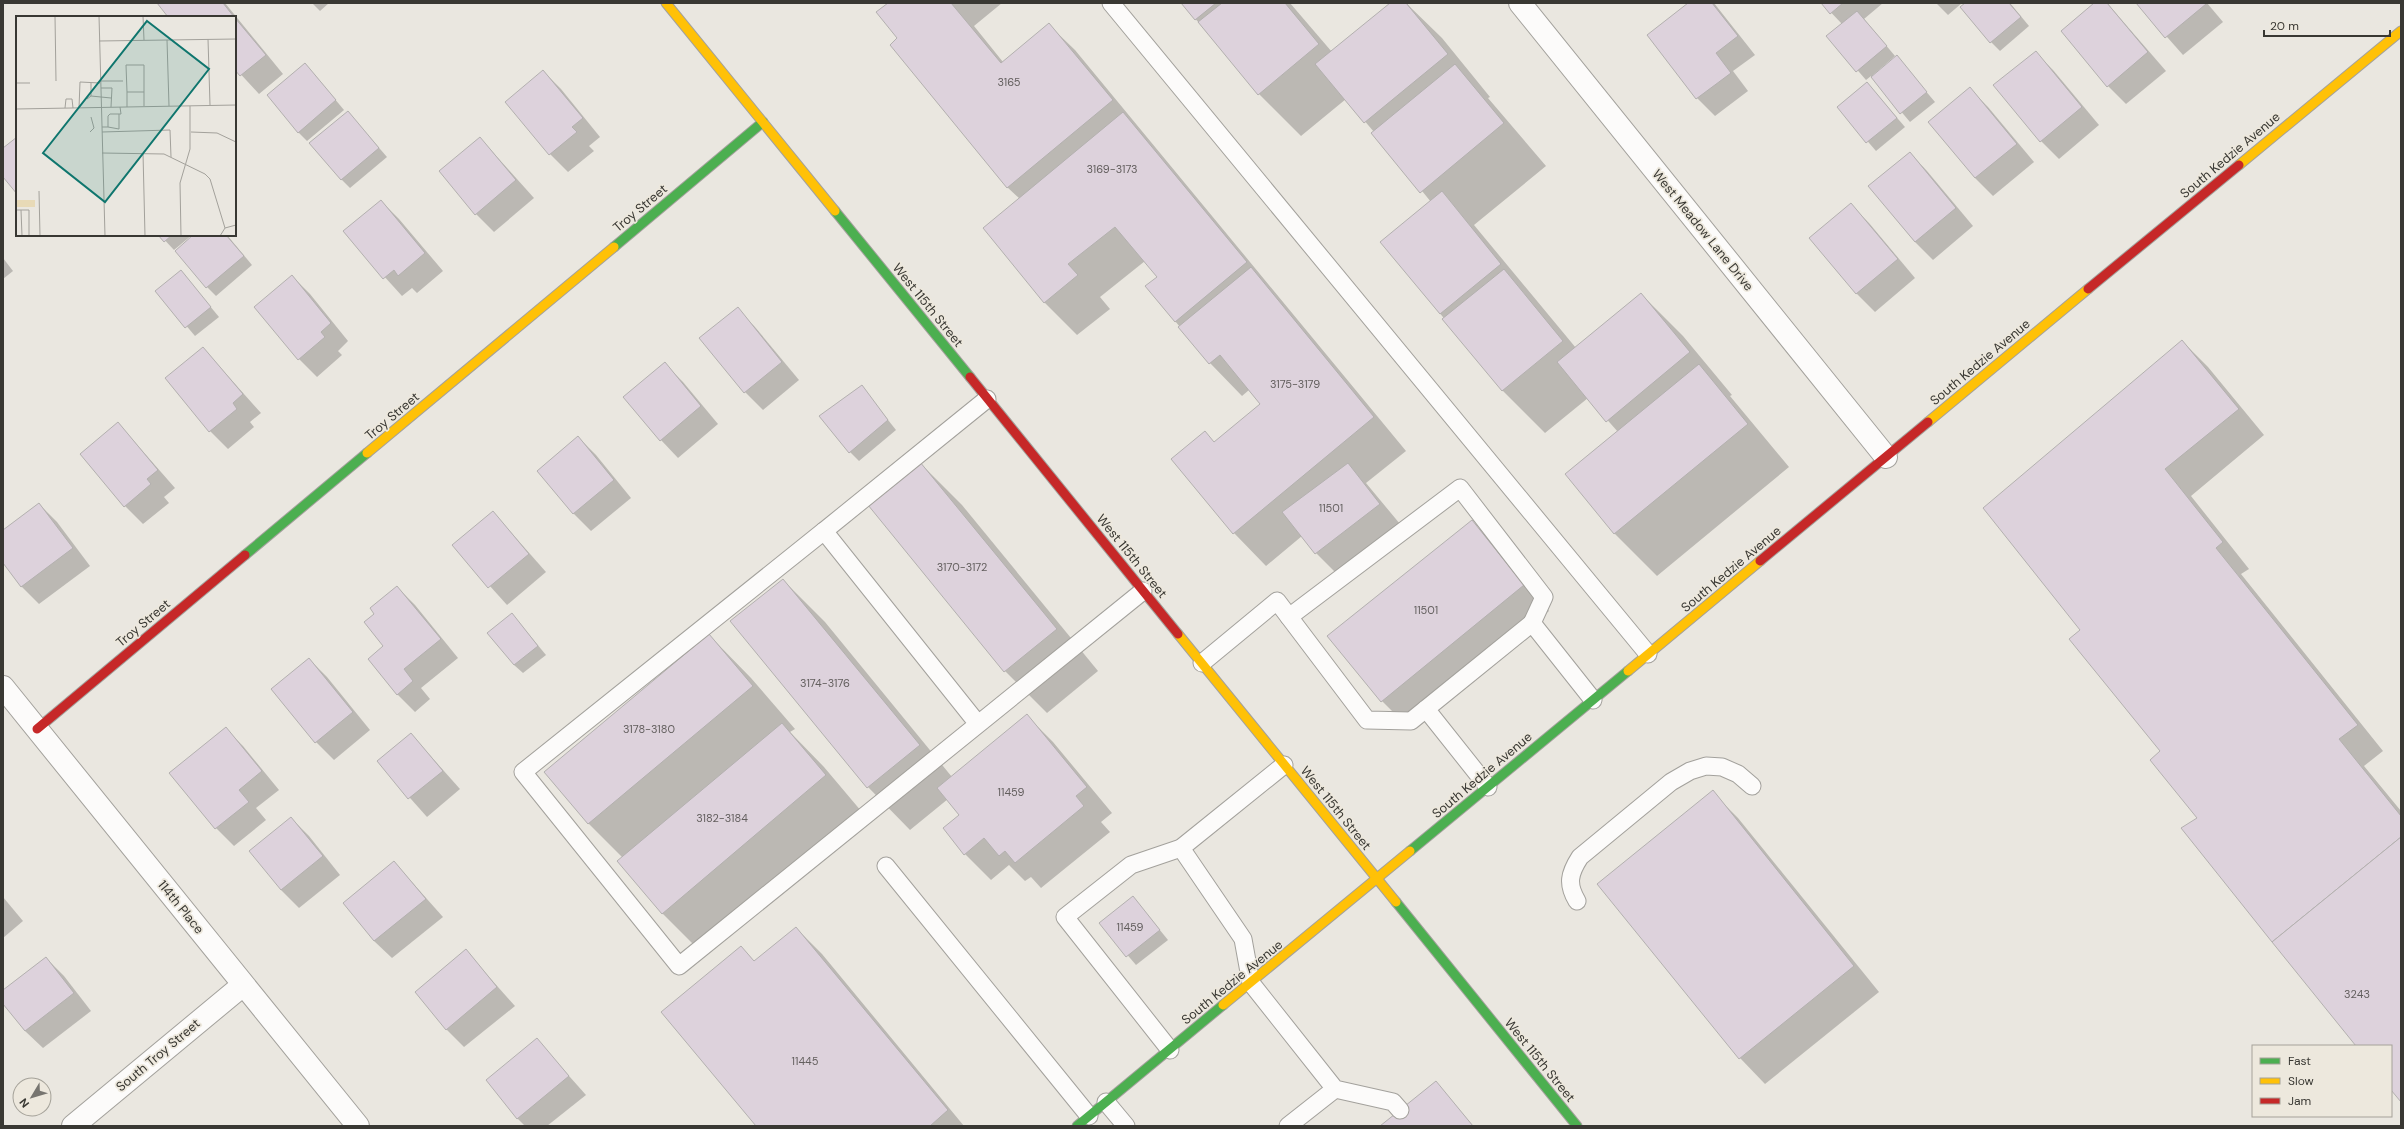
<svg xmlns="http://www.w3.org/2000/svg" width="2404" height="1129" viewBox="0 0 2404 1129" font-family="'DM Sans',sans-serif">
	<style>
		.shadow { fill: #0003 }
		.building { fill: #ddd2dc; stroke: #b3b0af }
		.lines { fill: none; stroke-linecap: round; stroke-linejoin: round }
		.lane-casing { stroke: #a3a19c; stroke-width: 19 }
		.street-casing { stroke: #a3a19c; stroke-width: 24 }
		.fast-casing { stroke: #a3a19c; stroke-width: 11 }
		.slow-casing { stroke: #a3a19c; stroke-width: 11 }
		.jam-casing { stroke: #a3a19c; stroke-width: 11 }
		.lane { stroke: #fcfbfa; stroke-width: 17 }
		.street { stroke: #fcfbfa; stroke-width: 22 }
		.fast { stroke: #4caf50; stroke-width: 9 }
		.slow { stroke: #ffc107; stroke-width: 9 }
		.jam { stroke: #c62828; stroke-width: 9 }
		.labels { text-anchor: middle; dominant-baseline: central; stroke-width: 3.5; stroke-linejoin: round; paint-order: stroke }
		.number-label { font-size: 11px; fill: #625e5d }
		.street-label { font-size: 13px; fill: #393833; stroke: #ede8dd }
		.inset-road { fill: none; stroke: #a3a19b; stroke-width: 1 }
		.view { fill: #0f766e; fill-opacity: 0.15; stroke: #0f766e; stroke-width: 2 }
		.inset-edge { fill: none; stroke: #393833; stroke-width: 2 }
	</style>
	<rect width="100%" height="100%" fill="#eae7e0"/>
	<g class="shadow">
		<path d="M158 3H225L283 74 259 94 235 68V17H170Z"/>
		<path d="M312 3H329L320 11Z"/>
		<path d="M889 3H1002L974 26 1003 62 1049 25 1075 50 1406 451 1366 483 1405 530 1342 579 1316 553 1302 536 1266 566 1234 533 1205 433 1215 443 1261 404 1249 390 1242 396 1210 363 1175 321 1158 277 1145 261 1100 297 1110 309 1077 335 1045 303 984 228 1020 199 1007 187 899 39Z"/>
		<path d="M1182 3H1290L1332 52 1391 3H1406L1442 38 1490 97 1488 98 1546 166 1474 225 1576 348 1641 294 1683 336 1732 395 1730 396 1789 467 1657 576 1615 534 1566 474 1618 432 1588 398 1545 433 1503 391 1382 242 1431 202 1374 132 1346 99 1301 136 1259 94Z"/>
		<path d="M1690 3H1714L1755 55 1733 71 1748 91 1715 116 1697 98Z"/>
		<path d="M1822 3H1883L1864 19 1895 56 1873 75 1874 76 1897 57 1935 102 1910 122 1871 76 1866 80 1828 36 1842 24Z"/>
		<path d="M1936 3H1962L1948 15Z"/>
		<path d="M1966 3H2010L2029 26 2000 51 1991 42Z"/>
		<path d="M2096 3H2107L2166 71 2126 104 2108 86Z"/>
		<path d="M2137 3H2207L2223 22 2183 55Z"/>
		<path d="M2035 52 2053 70 2099 125 2059 159 2041 141Z"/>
		<path d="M543 71 561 89 600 137 589 146 594 151 568 172 550 154Z"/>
		<path d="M314 74 344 110 307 141 298 132Z"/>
		<path d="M1867 83 1905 127 1876 151 1838 107Z"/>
		<path d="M1970 89 1988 107 2034 162 1993 196 1975 178Z"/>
		<path d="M348 112 387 157 350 188 341 179Z"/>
		<path d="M480 138 534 198 494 232 476 214Z"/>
		<path d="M1910 153 1927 171 1973 226 1933 260 1915 242 1870 186Z"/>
		<path d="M381 201 399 219 443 271 417 293 412 288 402 296 344 232Z"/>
		<path d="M1851 205 1869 223 1915 278 1875 312 1857 294 1811 238Z"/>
		<path d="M160 235H192L174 250Z"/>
		<path d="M195 235H227L252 265 216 296 207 287Z"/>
		<path d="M3 258 13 271 3 279Z"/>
		<path d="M181 271 219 317 195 336 157 291Z"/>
		<path d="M292 276 310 294 348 341 338 351 342 355 317 377 299 359Z"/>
		<path d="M737 309 755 327 799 380 763 410 745 392Z"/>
		<path d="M2182 341 2208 367 2264 435 2191 496 2249 569 2241 574 2383 751 2364 766 2401 811V1100L2391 1087V1046H2358L2198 818 2161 751 2082 630Z"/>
		<path d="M203 348 261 413 250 422 254 427 228 449 210 431Z"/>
		<path d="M665 364 683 382 718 424 678 458 661 440Z"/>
		<path d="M862 387 896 430 859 461 850 452Z"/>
		<path d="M118 423 175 488 164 497 169 503 143 524 125 506Z"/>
		<path d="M578 437 596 455 631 498 591 531 573 513Z"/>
		<path d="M920 463 962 505 1098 671 1047 713 1005 671 869 505Z"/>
		<path d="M39 504 57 522 90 566 39 604 21 586 3 562V531Z"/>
		<path d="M493 512 546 572 507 605 453 545Z"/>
		<path d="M1472 522 1498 548 1549 611 1408 727 1382 701Z"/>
		<path d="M783 580 825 622 952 777 1027 716 1053 742 1112 813 1101 822 1110 832 1041 888 1031 877 1025 881 1009 865 991 880 965 854 961 815 948 799 910 830 868 787 732 622Z"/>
		<path d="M397 587 415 605 458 658 421 688 430 699 415 712 397 694 376 614Z"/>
		<path d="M512 614 546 655 523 673 514 665Z"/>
		<path d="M709 635 751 678 795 729 790 732 824 767 867 818 704 955 662 913 623 858 589 824 545 772Z"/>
		<path d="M309 659 327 677 370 730 334 760 316 742 273 689Z"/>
		<path d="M225 728 243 746 279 790 256 808 266 820 234 846 216 828 171 773Z"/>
		<path d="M411 734 460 789 427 817 378 762Z"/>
		<path d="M1712 792 1738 818 1879 992 1765 1084 1740 1058Z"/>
		<path d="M291 818 309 836 340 875 299 908 281 890Z"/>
		<path d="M394 862 443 917 392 958 374 941Z"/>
		<path d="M3 897 23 921 3 938Z"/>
		<path d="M1133 897 1168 940 1136 965 1101 924Z"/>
		<path d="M796 928 822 954 964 1126H757L741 947 755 962Z"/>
		<path d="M466 951 515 1006 464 1047 446 1029Z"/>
		<path d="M46 958 64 976 91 1011 43 1048 25 1031 3 1002V992Z"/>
		<path d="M537 1040 586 1095 547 1126H525L517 1118Z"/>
		<path d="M1436 1082 1473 1126H1382Z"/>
	</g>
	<g class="building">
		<path d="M157 3H223L234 17H168Z"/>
		<path d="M888 3H951L1001 63 1049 23 1113 100 1007 188 890 45 897 38 876 12Z"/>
		<path d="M1181 3H1216L1195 20Z"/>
		<path d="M1222 3H1285L1319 44 1258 95 1198 22Z"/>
		<path d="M1390 3H1406L1448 54 1364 123 1315 64Z"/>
		<path d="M1688 3H1712L1738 36 1716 53 1731 73 1696 99 1647 35Z"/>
		<path d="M1821 3H1843L1830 14Z"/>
		<path d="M1965 3H2009L2021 17 1990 43 1960 7Z"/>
		<path d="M2094 3H2107L2148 52 2107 87 2061 31Z"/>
		<path d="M2136 3H2205L2206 4 2165 38Z"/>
		<path d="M1857 11 1887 46 1856 72 1826 36Z"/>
		<path d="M235 18 266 55 240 76 235 70Z"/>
		<path d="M2036 51 2082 107 2040 142 1993 85Z"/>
		<path d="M1897 55 1927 92 1900 114 1871 77Z"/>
		<path d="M305 63 336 100 298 133 267 95Z"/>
		<path d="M1455 64 1504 123 1420 193 1371 133Z"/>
		<path d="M543 70 583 118 572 127 577 132 549 155 505 102Z"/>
		<path d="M1867 82 1897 118 1866 143 1837 107Z"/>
		<path d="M1970 87 2017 144 1975 178 1928 122Z"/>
		<path d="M348 111 379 148 341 180 309 143Z"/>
		<path d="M1123 112 1247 262 1175 322 1145 286 1157 277 1115 227 1068 264 1078 275 1044 303 983 228Z"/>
		<path d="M17 137V194L3 177V148Z"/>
		<path d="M480 137 516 180 475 215 439 171Z"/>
		<path d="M1910 152 1956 208 1915 242 1868 186Z"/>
		<path d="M1442 191 1501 264 1440 314 1380 242Z"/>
		<path d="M381 200 425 253 398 276 394 270 383 279 343 231Z"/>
		<path d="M1851 203 1898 259 1856 294 1809 238Z"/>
		<path d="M158 235H172L164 242Z"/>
		<path d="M193 235H226L244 256 206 288 175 251Z"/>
		<path d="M1251 267 1374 417 1233 534 1171 459 1205 431 1214 442 1260 404 1220 355 1209 364 1178 327Z"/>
		<path d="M1504 269 1563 341 1502 391 1442 319Z"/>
		<path d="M181 270 211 307 185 328 155 291Z"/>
		<path d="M292 275 331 323 321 332 325 337 298 360 254 307Z"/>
		<path d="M1641 293 1690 352 1606 422 1557 362Z"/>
		<path d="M738 307 782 362 744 393 699 338Z"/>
		<path d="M2182 340 2239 409 2165 469 2223 542 2216 548 2358 725 2339 739 2401 816V837L2272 942 2181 828 2197 818 2150 760 2160 751 2069 639 2080 630 1983 508Z"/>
		<path d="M203 347 243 394 233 403 237 409 209 432 165 378Z"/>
		<path d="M665 362 701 406 660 441 623 397Z"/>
		<path d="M1699 364 1748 424 1614 534 1565 474Z"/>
		<path d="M862 385 888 420 849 453 819 416Z"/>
		<path d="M118 422 158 470 147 479 151 484 124 507 80 454Z"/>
		<path d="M578 436 614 480 573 514 537 471Z"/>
		<path d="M920 462 1057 629 1004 672 868 505Z"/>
		<path d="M1348 463 1380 504 1315 554 1282 512Z"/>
		<path d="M39 503 73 548 21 587 3 563V530Z"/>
		<path d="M493 511 529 554 488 588 452 545Z"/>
		<path d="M1472 520 1524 585 1381 702 1327 636Z"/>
		<path d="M783 579 920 745 867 788 730 621Z"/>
		<path d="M397 586 441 639 404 669 413 681 397 695 368 659 383 646 364 622 374 614 370 608Z"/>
		<path d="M512 613 538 646 514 665 487 633Z"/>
		<path d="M709 634 753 686 588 824 544 772Z"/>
		<path d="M309 658 353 712 315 743 271 689Z"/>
		<path d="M1027 714 1087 787 1076 796 1084 806 1015 863 1005 851 999 856 984 838 964 855 943 828 959 815 937 788Z"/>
		<path d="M782 723 826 775 662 914 617 861Z"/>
		<path d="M226 727 262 771 239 790 249 802 215 829 169 773Z"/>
		<path d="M411 733 443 771 408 799 377 761Z"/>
		<path d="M1713 790 1854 966 1739 1059 1597 884Z"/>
		<path d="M291 817 323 856 281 890 249 851Z"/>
		<path d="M2401 837V1102L2391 1090V1046H2356L2272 942Z"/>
		<path d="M394 861 426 899 374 941 343 903Z"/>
		<path d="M1133 896 1160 930 1126 957 1099 923Z"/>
		<path d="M796 927 948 1110 930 1126H756L661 1012 741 946 754 961Z"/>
		<path d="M466 949 497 987 446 1030 415 992Z"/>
		<path d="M46 957 74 993 25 1031 3 1004V990Z"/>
		<path d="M537 1038 569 1076 517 1119 486 1080Z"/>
		<path d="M1436 1081 1473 1126H1380L1400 1110Z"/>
	</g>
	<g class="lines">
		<g class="lane-casing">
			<g id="lane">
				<path d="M1111 3 1648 654"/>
				<path d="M824 531 987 399"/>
				<path d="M1289 617 1460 488 1544 597 1532 623"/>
				<path d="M1202 663 1277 601 1367 720 1411 721 1532 623 1593 700"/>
				<path d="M1426 709 1488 787"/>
				<path d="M978 724 824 531 523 772 679 966C834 841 988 715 1143 591"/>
				<path d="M1181 848 1243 939 1251 983 1335 1089 1393 1102 1400 1110"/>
				<path d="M886 866 1089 1116"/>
				<path d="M1577 901C1567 884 1569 874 1580 857L1671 782 1690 771 1706 766 1722 767 1738 774 1752 786"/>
				<path d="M1170 1050 1065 917 1131 865 1181 848 1284 765"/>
				<path d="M1106 1102 1126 1126"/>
				<path d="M1288 1126 1335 1089"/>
			</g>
		</g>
		<g class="street-casing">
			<g id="street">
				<path d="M1520 3 1886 457"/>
				<path d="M3 687 358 1126"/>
				<path d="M73 1126 243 985"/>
			</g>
		</g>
		<g class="fast-casing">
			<g id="fast">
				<path d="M835 211 970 377"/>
				<path d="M614 247 763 122"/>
				<path d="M245 555 367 453"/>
				<path d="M1410 851 1628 671"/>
				<path d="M1396 902 1577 1126"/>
				<path d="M1077 1126 1223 1005"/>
			</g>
		</g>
		<g class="slow-casing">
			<g id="slow">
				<path d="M666 3 835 211"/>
				<path d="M2239 165 2401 31"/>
				<path d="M1928 422 2088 289"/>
				<path d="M367 453 614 247"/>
				<path d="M1178 634 1396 902"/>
				<path d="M1628 671 1760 561"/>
				<path d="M1223 1005 1410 851"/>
			</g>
		</g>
		<g class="jam-casing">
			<g id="jam">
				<path d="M2088 289 2239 165"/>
				<path d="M970 377 1178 634"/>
				<path d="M1760 561 1928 422"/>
				<path d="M37 729 245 555"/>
			</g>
		</g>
		<use href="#lane" class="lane"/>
		<use href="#street" class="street"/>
		<use href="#fast" class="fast"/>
		<use href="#slow" class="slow"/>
		<use href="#jam" class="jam"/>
	</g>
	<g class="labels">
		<g class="number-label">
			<text x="1009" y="82">3165</text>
			<text x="1112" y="169">3169-3173</text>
			<text x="1295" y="384">3175-3179</text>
			<text x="1331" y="508">11501</text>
			<text x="962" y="567">3170-3172</text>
			<text x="1426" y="610">11501</text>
			<text x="825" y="683">3174-3176</text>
			<text x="649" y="729">3178-3180</text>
			<text x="1011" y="792">11459</text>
			<text x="722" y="818">3182-3184</text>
			<text x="1130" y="927">11459</text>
			<text x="2357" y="994">3243</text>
			<text x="805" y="1061">11445</text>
		</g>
		<g class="street-label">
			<text transform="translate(2230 155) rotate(-40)">South Kedzie Avenue</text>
			<text transform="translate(640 208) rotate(-40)">Troy Street</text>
			<text transform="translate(1703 230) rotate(51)">West Meadow Lane Drive</text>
			<text transform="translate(928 305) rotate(51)">West 115th Street</text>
			<text transform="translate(1980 362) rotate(-40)">South Kedzie Avenue</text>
			<text transform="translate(392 416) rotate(-40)">Troy Street</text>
			<text transform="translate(1132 556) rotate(51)">West 115th Street</text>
			<text transform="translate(1731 569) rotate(-40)">South Kedzie Avenue</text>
			<text transform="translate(143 623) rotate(-40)">Troy Street</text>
			<text transform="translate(1482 775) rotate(-40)">South Kedzie Avenue</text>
			<text transform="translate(1336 808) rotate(51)">West 115th Street</text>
			<text transform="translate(181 907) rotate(51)">114th Place</text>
			<text transform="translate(1232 982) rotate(-39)">South Kedzie Avenue</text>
			<text transform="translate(158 1055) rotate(-40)">South Troy Street</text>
			<text transform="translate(1540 1060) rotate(51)">West 115th Street</text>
		</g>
	</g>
	<g transform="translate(16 16)">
		<rect width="220" height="220" fill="#eae7e0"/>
		<path d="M0 184H19V191H0Z" fill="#e8dab7"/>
		<path class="inset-road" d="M39 0 40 65M83 0 89 220M127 0 128 24M192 23 194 89M151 24 153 90M83 25 220 23M84 65H107M0 67H14M75 67V80M85 72H96L95 91M111 76H128V49H110L111 76V91M128 76V90M71 83 75 80 95 82M49 92 50 83H56L57 92M63 92 64 66 84 67M0 93 220 89M86 111H92V100L94 98H105L104 91M92 111 103 113V98M74 116 78 112 75 101M86 116 154 114 155 141M175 116 201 117 220 126M86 137 148 138 189 158 194 163 209 212M127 137 129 220M23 175 24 220M0 194H13V220M5 194 6 220M165 220 164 167 174 133V90M204 220 209 212 220 209"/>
		<path class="view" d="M131 5 193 53 89 186 27 137Z"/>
		<rect width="220" height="220" class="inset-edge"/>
	</g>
	<rect width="2404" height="1129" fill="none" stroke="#393833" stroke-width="8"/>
	<rect x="2252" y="1045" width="140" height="72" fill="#ede8dd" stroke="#a5a299"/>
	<rect x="2260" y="1058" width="20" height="6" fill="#4caf50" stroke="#a5a299"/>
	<text x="2288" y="1065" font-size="12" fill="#393833">Fast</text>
	<rect x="2260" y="1078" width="20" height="6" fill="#ffc107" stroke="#a5a299"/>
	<text x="2288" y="1085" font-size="12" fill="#393833">Slow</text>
	<rect x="2260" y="1098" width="20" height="6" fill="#c62828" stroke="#a5a299"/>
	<text x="2288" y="1105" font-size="12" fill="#393833">Jam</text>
	<g transform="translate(32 1097) rotate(232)"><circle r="19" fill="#ede8dd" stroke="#a5a299"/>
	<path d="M0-3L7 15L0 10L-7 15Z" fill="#777570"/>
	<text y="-6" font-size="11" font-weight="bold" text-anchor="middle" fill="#393833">N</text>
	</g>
	<path d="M2264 30v6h126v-6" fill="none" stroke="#393833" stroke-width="2"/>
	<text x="2270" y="30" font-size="12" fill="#393833" stroke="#ede8dd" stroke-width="3" paint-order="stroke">20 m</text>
</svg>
